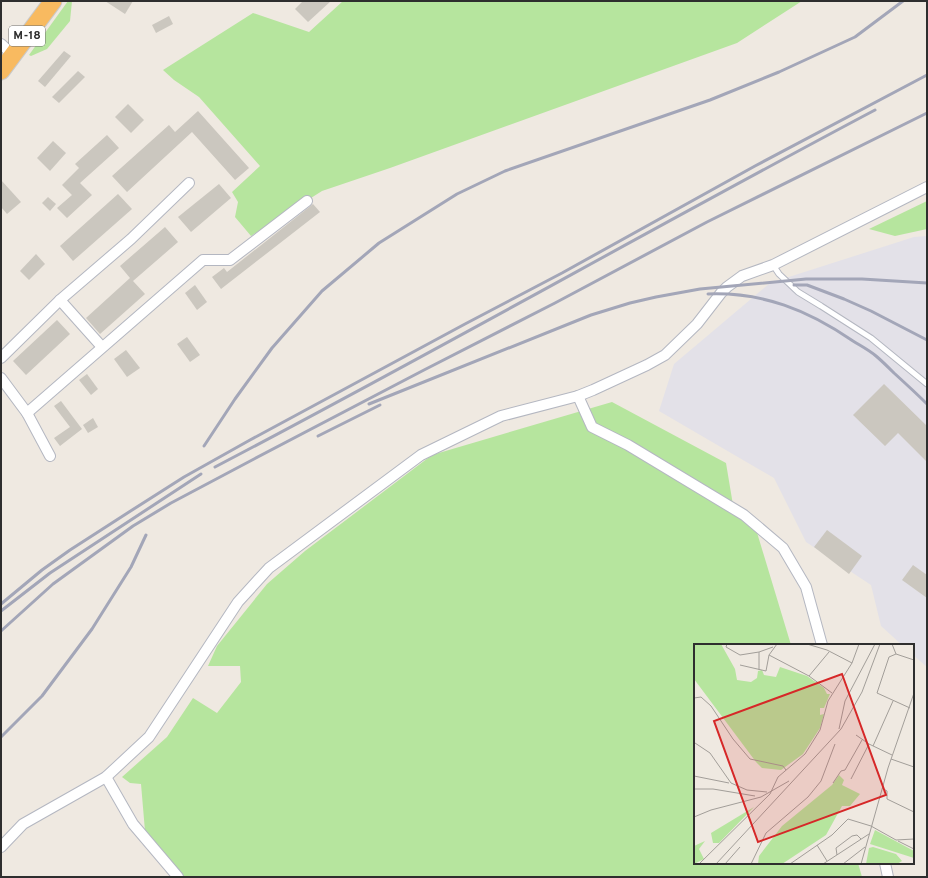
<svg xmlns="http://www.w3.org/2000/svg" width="928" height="878" viewBox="0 0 928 878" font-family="Overpass,sans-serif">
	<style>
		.industrial { fill: #e3e1e8 }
		.green { fill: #b6e59e }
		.building { fill: #cbc7bf }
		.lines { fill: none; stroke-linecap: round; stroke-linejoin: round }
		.service-casing { stroke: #b4b7c1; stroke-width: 7 }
		.minor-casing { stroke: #b4b7c1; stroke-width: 12 }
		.trunk-casing { stroke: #c9c9c9; stroke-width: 19 }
		.service { stroke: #fff; stroke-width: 5 }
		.minor { stroke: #fff; stroke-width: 10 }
		.trunk { stroke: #f8ba60; stroke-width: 17 }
		.rail { stroke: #a3a6b8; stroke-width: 3 }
		.labels { text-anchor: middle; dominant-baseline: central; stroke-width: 3.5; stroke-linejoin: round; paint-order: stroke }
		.shield { fill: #fff; stroke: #6d6d6d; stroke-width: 1 }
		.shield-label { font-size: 12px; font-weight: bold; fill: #2e2e2e }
		.inset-road { fill: none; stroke: #a29e99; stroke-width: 1 }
		.view { fill: #d62828; fill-opacity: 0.15; stroke: #d62828; stroke-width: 2 }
		.inset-edge { fill: none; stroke: #2e2e2e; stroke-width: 2 }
	</style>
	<rect width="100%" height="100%" fill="#efe9e1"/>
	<path class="industrial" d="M927 236V667L913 655V645H902L881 626 871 585 806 542 774 478 659 411 674 364 770 283 914 237Z"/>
	<g class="green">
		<path d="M68 1H72L70 21 47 49 31 56 29 55Z"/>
		<path d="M343 1H802L737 43 390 168 322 191 251 236 235 217 238 202 232 192 260 166 199 97 174 80 163 70 253 13 309 32Z"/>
		<path d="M927 201V229L895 236 869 229Z"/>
		<path d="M612 402 726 463 733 505 752 516 791 645H695V863H858L862 877H184L145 831 141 784 130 783 122 777 167 737 193 698 217 713 241 682 240 666H208L217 646 267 584 305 551 432 455Z"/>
	</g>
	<g class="building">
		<path d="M105 1H133L125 14Z"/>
		<path d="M303 1H331L308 22 295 9Z"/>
		<path d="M169 16 173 24 156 33 152 25Z"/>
		<path d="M64 51 71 56 45 87 38 81Z"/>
		<path d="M78 71 85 77 59 103 52 97Z"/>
		<path d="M128 104 144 120 131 133 115 117Z"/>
		<path d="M198 111 249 168 235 180 192 132 127 192 112 176 169 125 175 132Z"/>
		<path d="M107 135 119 148 80 183 92 195 67 218 57 208 72 195 62 185 79 168 75 164Z"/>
		<path d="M53 141 66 153 50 171 37 158Z"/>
		<path d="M1 180 21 202 7 214 1 207Z"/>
		<path d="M219 184 231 198 191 232 178 217Z"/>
		<path d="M118 194 132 209 73 261 60 246Z"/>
		<path d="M48 197 56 204 50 211 42 203Z"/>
		<path d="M313 204 320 212 221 289 212 277 224 268 227 272Z"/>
		<path d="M165 227 178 242 133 281 145 294 100 334 86 318 130 278 120 266Z"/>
		<path d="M36 254 45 264 29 280 20 271Z"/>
		<path d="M195 285 207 302 197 310 185 293Z"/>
		<path d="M57 320 70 334 26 375 13 361Z"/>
		<path d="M187 337 200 355 190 362 177 344Z"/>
		<path d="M126 350 140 368 127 377 114 359Z"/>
		<path d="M87 374 98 389 91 395 79 380Z"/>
		<path d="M884 384 927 426V462L898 433 885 446 853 415Z"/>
		<path d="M61 401 82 429 60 446 54 438 70 427 54 406Z"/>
		<path d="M93 418 98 427 88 433 83 425Z"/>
		<path d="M827 530 862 556 849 574 814 547Z"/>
		<path d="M913 565 927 575V598L902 580Z"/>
	</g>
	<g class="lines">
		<g class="service-casing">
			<path id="service" d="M773 265 779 274 798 292 821 306 871 338 927 384"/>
		</g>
		<g class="minor-casing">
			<g id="minor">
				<path d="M1 44 13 55"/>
				<path d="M60 300 102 347"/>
				<path d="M1 358 60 300 131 239 189 183"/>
				<path d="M1 378 27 413 50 456"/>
				<path d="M578 396 592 427 628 445 744 515 783 548 806 587 822 645"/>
				<path d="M27 413 203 260H230L307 201"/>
				<path d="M106 777 133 824 178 877"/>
				<path d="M1 847 23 824 106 777 149 737 238 602 269 568 421 455 501 416 578 396 593 390 647 365 665 355 697 324 721 293 727 287 742 276 773 265 927 187"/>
				<path d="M885 863 888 877"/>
			</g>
		</g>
		<g class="trunk-casing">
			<path id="trunk" d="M1 71 53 1"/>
		</g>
		<use href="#service" class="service"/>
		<use href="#minor" class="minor"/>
		<use href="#trunk" class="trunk"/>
		<g class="rail">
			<path d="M794 285H807L844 299 871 311 927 340"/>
			<path d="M708 294C763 292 808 310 853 341 861 346 869 350 876 356 882 361 888 367 894 373 905 383 916 393 927 404"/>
			<path d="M369 404 591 315 630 303 656 297 700 289 806 279H862L927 283"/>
			<path d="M318 436 380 405"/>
			<path d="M204 446 235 399 272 348 322 291 379 243 457 194 505 171 710 100 779 72 855 37 903 1"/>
			<path d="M215 467C437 351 654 227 875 110"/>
			<path d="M1 604 42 570 70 550 129 512 184 477 250 440 465 324 562 273 755 166 927 75"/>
			<path d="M1 611 50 573 201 474"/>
			<path d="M1 631 53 584 133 526 171 503 254 459 424 370 555 303 707 222 927 113"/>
			<path d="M1 737 42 696 92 629 131 567 146 535"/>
		</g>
	</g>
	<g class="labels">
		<rect class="shield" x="9" y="26" width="36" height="20" rx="3"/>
		<g class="shield-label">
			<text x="27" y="36">М-18</text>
		</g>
	</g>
	<g transform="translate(694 644)">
		<rect width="220" height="220" fill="#efe9e1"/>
		<path d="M0 0H27L41 25 43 36 57 38 63 34 64 27 68 26 70 31 82 33 86 23 113 32 130 44 133 50H136L130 64H126V71L130 70 126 84 109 110 87 126 68 124 62 118 0 35ZM145 131 150 136 148 141 166 150 156 162H148L132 191 88 220H64L65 212 88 182 138 141ZM60 163 25 199H19L17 189ZM181 186 220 207V214L176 200ZM11 197 5 205 10 215 0 220V202ZM179 203 202 210 208 217 203 220H172L175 204Z" fill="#b6e59e"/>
		<path class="inset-road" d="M33 0 32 3 46 11 65 8M113 0 133 6 158 19M198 0 202 10 220 16M202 10 195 13 183 49 216 64M75 11 115 32 138 49M46 21 72 27 75 11 83 0M65 26V8L79 3M115 32 135 8M0 54 7 53 17 62 39 95 56 115 89 122 92 126M145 85 151 57 181 0M162 91 175 100 198 111M1 99 16 109 37 139 53 146 73 148M179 102 199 57M197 115 220 123M0 132 35 139M157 135 175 100M139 139 147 127 151 126 168 96M188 144 193 147V155L220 168M0 145H19L61 152M0 173 17 166 67 153 95 137M204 197 220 205M123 201 133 217M143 211 142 204 158 192 163 191 167 195M5 220 76 150 84 133 111 110 126 86 134 57 158 19 165 0M22 220 147 85 168 48 186 0M31 220 46 203M57 220 72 189 114 153 127 137 141 100M96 220 138 191 154 175 177 182 202 196 220 195M129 220 175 190M149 220 171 203M167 220 194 124 220 49"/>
		<path class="view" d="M148 30 192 151 64 198 20 77Z"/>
		<rect width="220" height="220" class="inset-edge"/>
	</g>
	<rect width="928" height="878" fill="none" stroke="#2e2e2e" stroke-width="4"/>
</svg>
